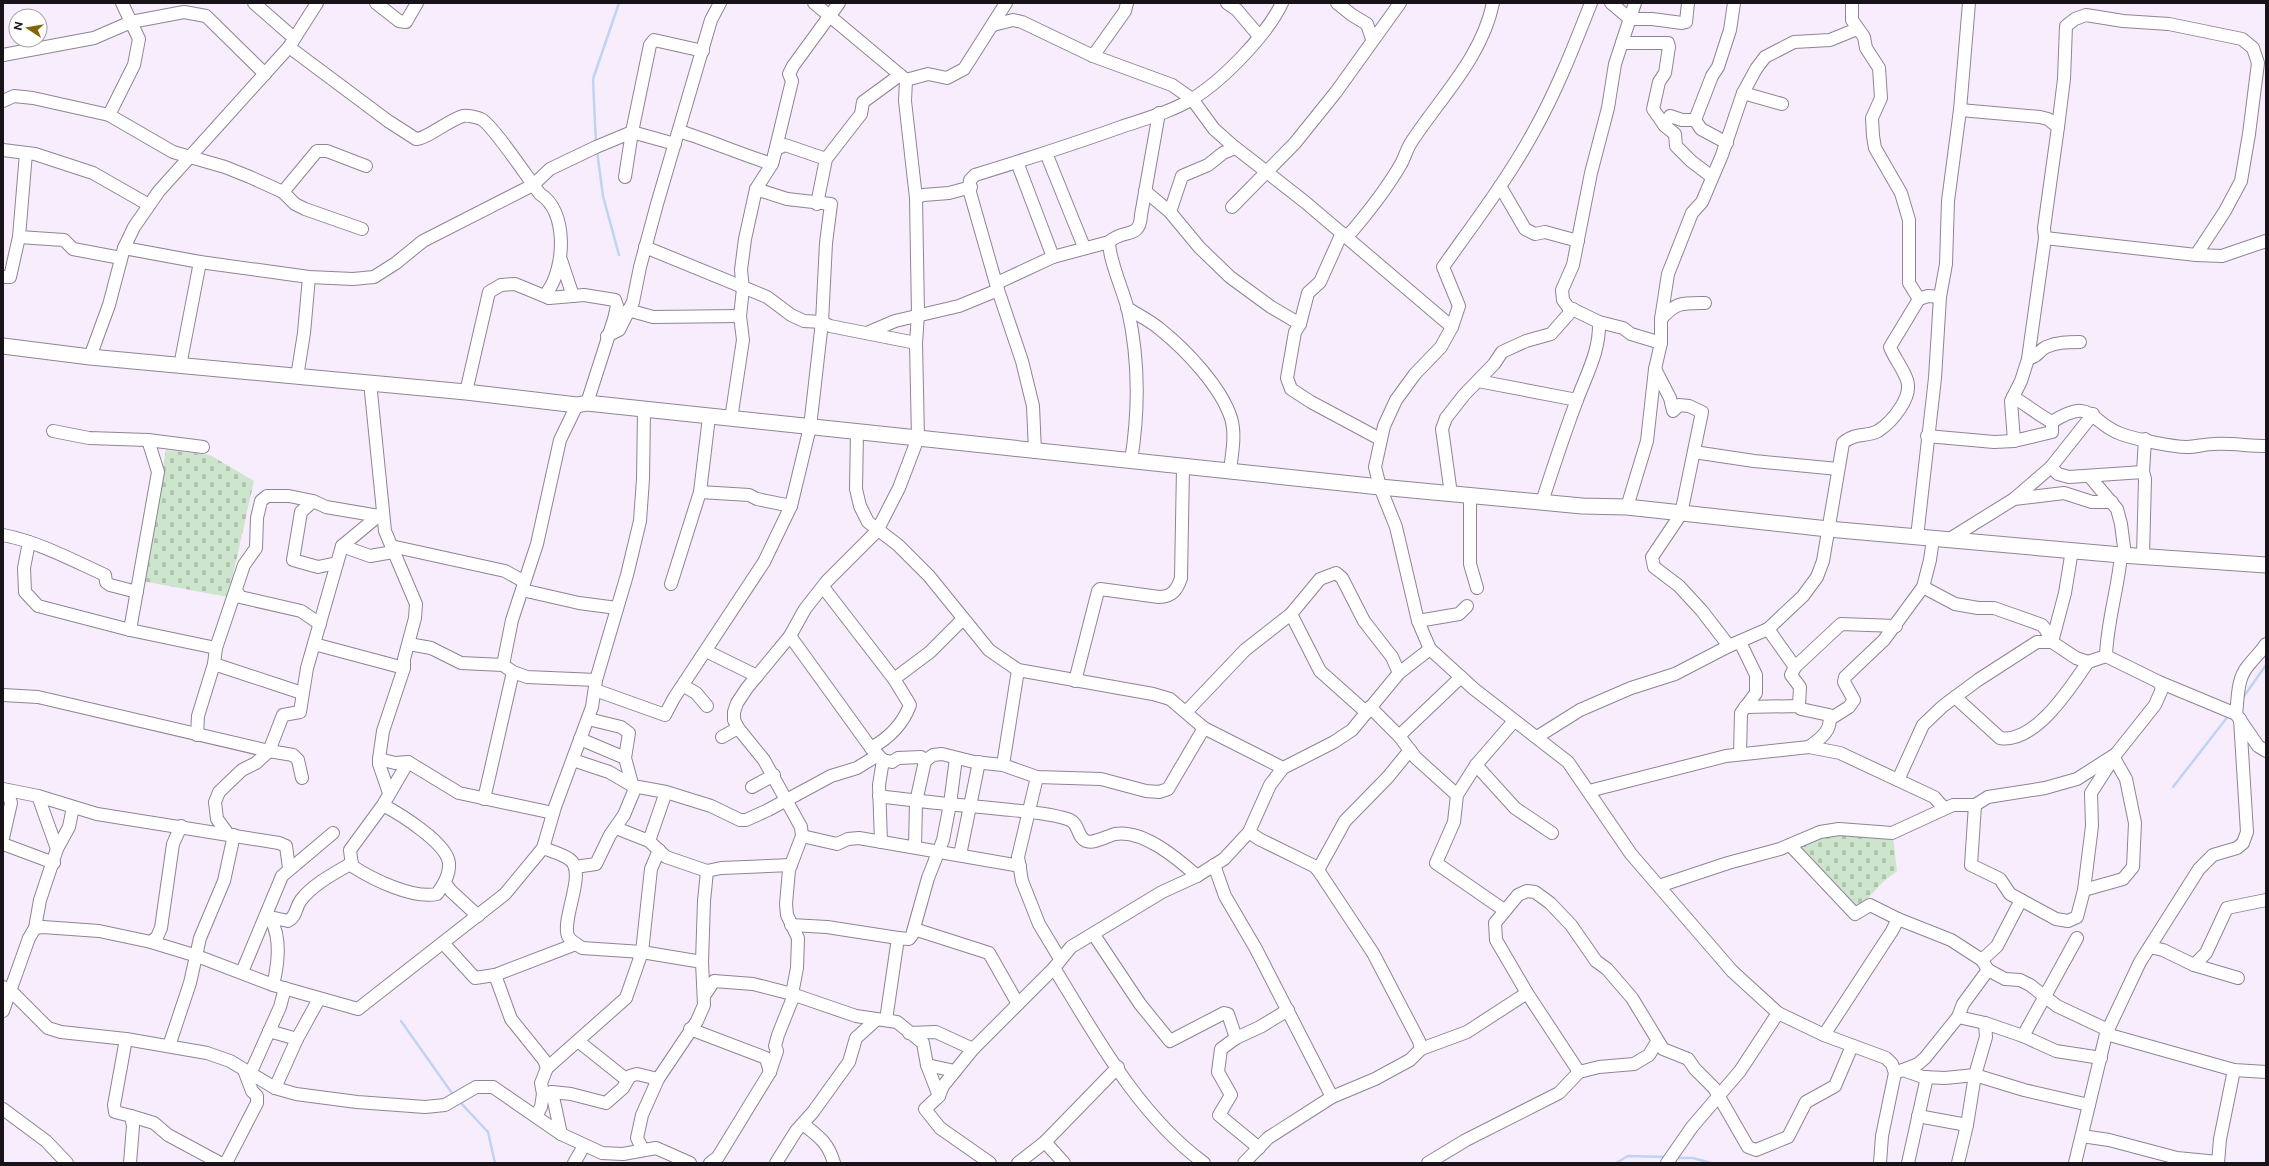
<svg xmlns="http://www.w3.org/2000/svg" width="2269" height="1166" viewBox="0 0 2269 1166" font-family="'Public Sans',sans-serif">
	<style>
		.cemetery { fill: url(#cemetery-stones) }
		.lines { fill: none; stroke-linecap: round; stroke-linejoin: round }
		.stream { stroke: #bfd3f5; stroke-width: 2.5 }
		.minor-casing { stroke: #8e8593; stroke-width: 14 }
		.major-casing { stroke: #8e8593; stroke-width: 17 }
		.minor { stroke: #fff; stroke-width: 12 }
		.major { stroke: #fff; stroke-width: 15 }
	</style>
	<defs>
		<pattern id="cemetery-stones" width="16" height="16" patternUnits="userSpaceOnUse"><rect width="16" height="16" fill="#cde5cd"/><path d="M2 7V4a2 2 0 0 1 4 0v3zM10 15v-3a2 2 0 0 1 4 0v3z" fill="#afc4af"/></pattern>
	</defs>
	<rect width="100%" height="100%" fill="#f8edfc"/>
	<g class="cemetery">
		<path d="M166 450 210 455 254 481 228 597 142 581Z"/>
		<path d="M1822 834 1893 836 1897 871 1883 882 1855 912 1794 846Z"/>
	</g>
	<g class="lines">
		<g class="stream">
			<path d="M596 144 593 79 619 3"/>
			<path d="M597 151 603 196 619 255"/>
			<path d="M2242 699 2266 665"/>
			<path d="M2173 787 2229 715"/>
			<path d="M401 1021 454 1096"/>
			<path d="M459 1101 488 1132 495 1163"/>
			<path d="M1675 1158H1693L1711 1163"/>
			<path d="M1616 1163 1628 1156 1666 1157"/>
		</g>
		<g class="minor-casing">
			<g id="minor">
				<path d="M254 3 294 38"/>
				<path d="M376 3 399 21 406 22 417 3"/>
				<path d="M814 3 905 79"/>
				<path d="M1227 3 1237 10 1259 36"/>
				<path d="M1337 3 1352 15 1367 24 1372 39"/>
				<path d="M1591 3C1574 46 1557 90 1534 131 1508 179 1474 223 1443 267L1459 306 1452 327 1441 347 1415 374 1396 400 1384 426 1375 467 1380 487 1396 527 1418 621 1430 649 1474 689 1568 762 1631 854 1732 971 1778 1013 1824 1035 1886 1058 1892 1064 1895 1073 1882 1136 1880 1163"/>
				<path d="M1611 3 1630 19H1652L1682 23 1686 22 1688 3"/>
				<path d="M1635 3 1615 64 1608 108 1591 173 1573 265 1562 290 1563 300 1568 307 1599 322 1623 328 1631 334 1661 343"/>
				<path d="M1852 3V20L1864 37 1866 48 1879 68 1881 98 1872 118 1873 136 1875 148 1901 193 1909 220V283L1919 299"/>
				<path d="M993 25 1013 20 1022 22 1093 56 1172 85 1192 99 1214 129 1232 145 1305 202 1452 327"/>
				<path d="M1622 43H1668L1669 47 1665 73 1659 82 1653 109 1665 126 1675 134 1676 146 1691 161 1712 177"/>
				<path d="M289 47 388 121 416 139C426 139 449 120 463 116 466 115 477 117 481 119 492 124 530 181 540 194 568 211 565 267 548 291L549 298"/>
				<path d="M3 55 94 38 131 22 184 12 206 16 265 74"/>
				<path d="M1093 56 1125 11 1127 3"/>
				<path d="M906 80 928 74 947 78 964 69 1006 3"/>
				<path d="M1743 93 1782 104"/>
				<path d="M3 101 14 96 33 98 109 115 173 152 225 167 250 177 283 192 295 204 305 209 362 229"/>
				<path d="M1960 110 2040 117 2048 119 2058 127 2044 228 2045 238 2028 359 2021 381 2011 401 2014 441"/>
				<path d="M109 115 134 65 139 39 122 3"/>
				<path d="M1664 125 1670 116 1682 120H1695"/>
				<path d="M2058 127 2064 79 2066 26 2075 19 2086 15 2123 21 2169 24 2242 39 2253 48 2258 63 2249 134 2241 181 2225 211 2196 255"/>
				<path d="M679 131C711 141 740 154 772 164L776 149 785 145 826 159"/>
				<path d="M1727 143 1701 129 1695 120 1712 76 1718 67 1730 30 1734 3"/>
				<path d="M3 150 35 154 93 173 149 205"/>
				<path d="M1046 153 1084 247"/>
				<path d="M1017 162 1053 257"/>
				<path d="M625 177 632 132 650 45 654 40 703 51"/>
				<path d="M1500 186 1525 229 1535 234 1545 232 1578 241"/>
				<path d="M1145 191 1170 212 1199 247 1230 277 1271 307 1300 324"/>
				<path d="M283 192 317 151H327L366 166"/>
				<path d="M916 198 923 195 949 193 971 187"/>
				<path d="M817 204 826 159 861 114 863 102 900 75"/>
				<path d="M1232 207 1295 143 1336 92 1400 3"/>
				<path d="M1170 212 1182 176 1208 165 1223 153 1235 148"/>
				<path d="M1342 233 1320 282 1308 293 1300 324 1295 332 1287 378 1291 389 1311 402 1380 439"/>
				<path d="M19 237 64 240 73 249 121 258"/>
				<path d="M1347 237C1367 214 1386 190 1401 164 1405 157 1407 148 1412 141 1441 97 1482 57 1493 3"/>
				<path d="M2045 238 2196 255 2222 256 2266 241"/>
				<path d="M1109 242C1109 260 1123 290 1128 310 1139 359 1139 411 1131 461"/>
				<path d="M645 247 767 297 791 315 804 321 822 322 830 326 916 343"/>
				<path d="M124 248 200 262 309 277 353 279 374 277 396 263 423 241 533 185 550 169 596 147 632 132 675 144"/>
				<path d="M561 260 573 296"/>
				<path d="M3 277H10L19 237 26 153"/>
				<path d="M997 283 1053 257 1109 242C1124 228 1140 240 1141 215L1159 113"/>
				<path d="M1127 308C1138 315 1151 321 1161 330 1186 350 1221 387 1231 418 1236 434 1232 454 1230 470"/>
				<path d="M628 310 653 317 740 316"/>
				<path d="M1661 319C1676 302 1682 303 1705 303"/>
				<path d="M867 333 895 321 959 306 998 290"/>
				<path d="M607 336 619 330 633 302 640 267 657 204 711 20 720 3"/>
				<path d="M90 357 109 305 124 248 134 227 159 191 289 47 317 3"/>
				<path d="M2028 359C2039 356 2038 351 2046 347 2057 342 2068 342 2080 342"/>
				<path d="M180 366 200 262"/>
				<path d="M1655 369 1670 398 1673 411 1679 405 1689 406 1702 412 1681 514 1652 557 1654 567 1679 586 1702 611 1729 646"/>
				<path d="M297 377 304 333 309 277"/>
				<path d="M1478 381 1577 400"/>
				<path d="M370 382 385 531 416 604 415 618 404 659V668L383 731 379 759V764L389 793"/>
				<path d="M466 392 489 292 501 285 515 284 549 298 584 295 615 300 617 306 614 319 587 403"/>
				<path d="M2013 397C2027 405 2037 414 2052 422"/>
				<path d="M731 419 743 340 740 316 743 289 741 270 745 239 756 189 772 164 792 81 789 74 793 66 839 3"/>
				<path d="M53 431 89 438 148 440 203 447"/>
				<path d="M857 432 856 489 860 506 868 522 898 545 929 576 989 650 1018 670 1153 694 1170 699 1204 728 1283 768"/>
				<path d="M1927 436 1994 442 2014 441 2052 432V422C2094 396 2088 422 2121 434 2135 439 2172 447 2187 447 2196 447 2205 444 2214 444 2231 443 2249 446 2266 446"/>
				<path d="M1035 452 1033 406 1022 361 997 287 969 189 970 180 975 175C1024 160 1073 144 1121 127 1144 119 1171 112 1192 99 1222 81 1267 35 1282 3"/>
				<path d="M1694 452 1754 461 1838 469"/>
				<path d="M2051 467 2058 474 2069 477 2143 472"/>
				<path d="M2090 477 2117 509 2121 524 2125 555"/>
				<path d="M700 492 749 495 757 499 791 506"/>
				<path d="M1451 494 1442 429 1446 418 1464 395 1494 364 1502 352 1526 341 1551 334 1573 309"/>
				<path d="M1470 495V564L1477 588"/>
				<path d="M2014 499 2064 493 2092 502H2112"/>
				<path d="M1542 502C1553 468 1564 434 1577 400 1587 373 1600 351 1599 322"/>
				<path d="M1627 507 1647 441 1655 369 1661 343V319L1668 274 1692 213 1702 202 1722 155 1743 93 1756 69 1765 57 1794 42 1830 40 1857 29"/>
				<path d="M3 535C39 542 72 560 105 575L106 582 110 585 137 592"/>
				<path d="M1917 537 1935 378 1940 297 1946 264 1948 201 1960 110 1969 3"/>
				<path d="M1948 540 2014 499 2051 467 2093 414"/>
				<path d="M29 542 24 568 25 592 38 606 130 630 216 648"/>
				<path d="M342 546 370 556 393 552"/>
				<path d="M391 546 505 571 523 581"/>
				<path d="M2143 556 2145 479 2143 472 2145 439"/>
				<path d="M337 563 318 567 293 560 301 512 313 501 326 507 379 516"/>
				<path d="M671 584 700 492 709 417"/>
				<path d="M823 587 894 679 910 705C903 724 889 738 871 748"/>
				<path d="M1923 587 1955 604 1978 608H1994L2042 625 2046 630 2052 642"/>
				<path d="M236 590 240 597 301 611 320 624"/>
				<path d="M522 590 579 603 617 608"/>
				<path d="M1291 614 1320 671 1366 712"/>
				<path d="M1418 621 1459 614 1467 606"/>
				<path d="M1768 629 1795 667 1791 675 1800 687 1799 706"/>
				<path d="M130 630 158 472 148 440"/>
				<path d="M790 636 871 748 883 760 892 762 898 758 921 757 925 761 933 755 942 754 974 762 1003 765 1037 777 1101 779 1146 791 1159 792 1168 789 1204 728"/>
				<path d="M2052 642 2065 593 2072 550"/>
				<path d="M314 644 404 668"/>
				<path d="M409 644 431 648 461 663 503 665 513 672 527 677 596 680"/>
				<path d="M706 651 757 676"/>
				<path d="M2106 656C2107 622 2118 589 2121 555"/>
				<path d="M214 664 302 693"/>
				<path d="M503 665 512 620 537 544 560 440 577 405"/>
				<path d="M1795 667 1841 624 1896 626"/>
				<path d="M894 679 930 652 963 619"/>
				<path d="M1075 681 1098 591 1100 589 1159 597C1172 597 1177 590 1181 578L1183 468"/>
				<path d="M684 686 696 693 707 706"/>
				<path d="M595 690 665 715 674 698 764 562 791 506 810 427 822 322 826 243 831 204 787 199 756 189"/>
				<path d="M3 695 38 697 269 751 293 755 298 760 302 778"/>
				<path d="M1955 697 2000 738C2035 744 2071 687 2088 662"/>
				<path d="M1370 707 1399 736 1416 758 1457 795"/>
				<path d="M1745 707 1799 706 1801 709 1829 715C1833 730 1820 739 1809 747"/>
				<path d="M1186 712 1245 650 1291 614 1320 579 1336 573 1342 578 1364 621 1392 657 1399 673"/>
				<path d="M2236 714C2238 699 2237 678 2248 666 2254 658 2261 652 2266 644"/>
				<path d="M1830 719 1849 707 1854 700 1844 682 1845 677 1884 640 1923 587 1930 560 1933 539"/>
				<path d="M197 735 198 716 214 664 216 648 244 565 256 548 257 518 261 501 267 496H289L313 501"/>
				<path d="M1399 736 1461 677"/>
				<path d="M722 737 738 728"/>
				<path d="M1537 737 1580 710 1631 688 1675 674 1729 646 1768 629 1803 596 1817 577 1823 561 1843 443C1855 432 1868 437 1878 431 1892 422 1913 397 1907 380 1903 368 1894 358 1890 347L1919 299 1928 296 1940 297"/>
				<path d="M580 739 625 758"/>
				<path d="M1740 754 1741 713 1756 693V675L1740 642"/>
				<path d="M379 759 395 763 408 762 459 793 553 813"/>
				<path d="M573 760 609 772 633 786 666 792 711 806 740 820H746L768 810 831 776 857 768 878 755"/>
				<path d="M1003 765 1018 670"/>
				<path d="M1476 765 1515 808 1552 833"/>
				<path d="M1037 777 1018 857 1022 881 1039 924 1060 959"/>
				<path d="M1898 780 1923 725 1943 706 1978 680 2037 642H2052L2076 658 2088 662 2106 656 2159 682 2236 714 2258 746 2266 751"/>
				<path d="M752 787 774 775"/>
				<path d="M3 789 38 796 97 814 279 843 286 846 289 868"/>
				<path d="M1589 791 1726 756 1809 747 1840 753 1934 797 1944 808"/>
				<path d="M38 796 57 849"/>
				<path d="M879 796C920 802 960 805 1001 809 1019 811 1053 813 1070 820 1079 824 1077 837 1086 841 1094 844 1107 836 1115 834 1143 829 1178 859 1197 876"/>
				<path d="M484 799 513 672"/>
				<path d="M383 805C400 814 447 843 449 863 450 875 443 885 437 894 412 899 372 879 352 866L350 850 383 805 408 762"/>
				<path d="M1975 805 1971 865 2000 879 2010 894 2056 919 2068 921 2077 917 2084 890 2092 826 2091 793 2116 754 2155 705 2162 689 2159 682"/>
				<path d="M616 828 649 841 666 857 707 871 721 868 791 865"/>
				<path d="M1249 832 1259 839 1314 866 1318 870 1373 953 1419 1041 1421 1049"/>
				<path d="M228 834 217 819 215 802 219 792 242 770 256 763 269 751 283 715 300 712 307 668 342 546 383 512"/>
				<path d="M802 836 837 844 848 839 859 838 1020 866"/>
				<path d="M3 838 11 803 7 790"/>
				<path d="M649 841 666 792"/>
				<path d="M881 842 879 785 883 760"/>
				<path d="M3 844 54 863"/>
				<path d="M1790 845 1855 914 1870 905 1898 919 1951 940 1982 960"/>
				<path d="M915 847 916 802 925 761"/>
				<path d="M543 848C551 851 562 854 569 859 588 871 561 918 568 936 570 941 578 945 582 948L642 952 702 962"/>
				<path d="M960 855 979 762"/>
				<path d="M1214 865 1225 896 1256 949 1332 1097"/>
				<path d="M575 867 596 864 610 835 624 815 634 791 625 758 629 733 621 727 588 719"/>
				<path d="M1318 870 1345 821 1388 777 1410 750"/>
				<path d="M445 883 451 891 478 916"/>
				<path d="M1659 886 1728 863 1780 849 1820 832 1839 829 1892 833 1953 805H1975L1988 797 2045 788 2077 779 2116 754"/>
				<path d="M2084 890 2123 879 2133 867 2135 823 2126 779 2114 758"/>
				<path d="M1504 910 1436 863 1454 822 1457 795 1476 765 1514 721"/>
				<path d="M267 913C282 933 279 961 273 985"/>
				<path d="M270 917 288 921C297 916 295 908 301 900 313 884 335 873 352 863"/>
				<path d="M791 925 827 927 898 938"/>
				<path d="M35 928 43 927 99 931 151 942 197 956 273 985 358 1009 505 894 543 848 555 807 592 707 596 680 627 575 640 521 643 479 644 411"/>
				<path d="M914 929 989 953 1018 1004"/>
				<path d="M1094 935 1140 1004 1170 1041 1224 1013 1228 1014 1236 1038"/>
				<path d="M151 942 157 937 161 928 173 844 181 826"/>
				<path d="M443 943 475 978 495 975 576 944"/>
				<path d="M2150 947 2163 950 2194 965 2238 978"/>
				<path d="M2194 965 2206 953 2227 908 2266 900"/>
				<path d="M1054 968C1096 1036 1138 1115 1204 1163"/>
				<path d="M1988 970 2005 979 2020 980 2030 985 2057 1006 2108 1030"/>
				<path d="M242 972 282 876 333 833"/>
				<path d="M495 975 511 1019 544 1060 547 1068"/>
				<path d="M3 987 10 990 48 1028 61 1032 126 1039 207 1053 230 1061 275 1088 296 1094 357 1102 425 1107 445 1105 476 1087H493L561 1134 602 1153 623 1154 656 1148 690 1163"/>
				<path d="M792 994 797 968 798 938 787 915 786 904 789 870 802 836 801 827 764 760 738 728 734 720V712L737 703 747 688 790 636 805 609 827 581 877 531 899 488 918 438 916 343 918 314 916 198 905 101 906 80"/>
				<path d="M704 996 714 981 753 984 792 994 856 1016 897 1022 923 1043 927 1065 939 1096"/>
				<path d="M3 1011 29 938 35 928 40 900 57 849 69 827 73 807"/>
				<path d="M1958 1017 1985 1023 2023 1036 2056 1051 2101 1058"/>
				<path d="M886 1020 898 938 909 939 912 935 928 878 943 840 950 804 956 758"/>
				<path d="M690 1029 766 1058 770 1072"/>
				<path d="M269 1031 297 1039"/>
				<path d="M909 1033 936 1032 973 1049"/>
				<path d="M2106 1034 2234 1070 2266 1072"/>
				<path d="M1824 1035 1892 931 1898 919"/>
				<path d="M2023 1036 2077 938"/>
				<path d="M126 1039 114 1105 115 1112 131 1116 133 1126 130 1163"/>
				<path d="M578 1041 627 1080"/>
				<path d="M1657 1042 1649 1055 1634 1064 1599 1067 1579 1072 1527 993 1496 940 1495 923 1518 895 1527 891 1535 892 1550 903 1571 925 1596 961 1607 969 1632 998 1663 1049 1688 1059 1695 1069 1714 1088 1748 1147 1756 1150 1788 1137 1806 1102 1835 1086 1852 1046"/>
				<path d="M169 1046 190 983 200 938 224 881 234 835"/>
				<path d="M927 1065 955 1071"/>
				<path d="M1903 1070 1923 1077 1945 1078 1975 1075 2024 1090 2089 1105"/>
				<path d="M1895 1073 1918 1064 1925 1058 1958 1017 1963 1004 1988 970 1982 960 1997 946 2021 900"/>
				<path d="M250 1074 280 1007 285 988"/>
				<path d="M275 1088 297 1039 319 999"/>
				<path d="M552 1092 571 1094 606 1103 623 1088 630 1076 637 1074 658 1079"/>
				<path d="M3 1109 46 1141 67 1163"/>
				<path d="M131 1116 154 1123 168 1135 220 1163"/>
				<path d="M536 1116 541 1107 543 1094"/>
				<path d="M1918 1116 1967 1125"/>
				<path d="M803 1124C819 1137 828 1142 834 1163"/>
				<path d="M561 1134 552 1092 543 1094 541 1083 547 1068 626 998 642 952 651 869 659 850"/>
				<path d="M2082 1136 2109 1140 2177 1158 2218 1162"/>
				<path d="M1045 1142 1064 1163"/>
				<path d="M1259 1148 1219 1115 1231 1095 1218 1072 1221 1049 1236 1038 1260 1027 1288 1010"/>
				<path d="M643 1150 637 1138 642 1115 658 1079 697 1021 704 1005 702 962 704 901 707 871"/>
				<path d="M226 1163 257 1103V1096L252 1091 244 1070"/>
				<path d="M574 1163 584 1146"/>
				<path d="M710 1163 718 1157 770 1072 777 1051 775 1046 778 1035 794 995"/>
				<path d="M776 1163 796 1131 813 1112 849 1062 856 1038 876 1020"/>
				<path d="M990 1163 940 1128 925 1109 939 1096 943 1086 973 1049 1054 968 1071 947 1162 892 1197 876 1224 859 1249 832 1270 785 1283 768 1334 742 1352 730 1399 673 1430 649"/>
				<path d="M1018 1163 1045 1142 1118 1067"/>
				<path d="M1244 1163 1268 1138 1332 1097 1375 1079 1410 1060 1421 1049 1467 1032 1527 993"/>
				<path d="M1428 1163 1466 1140 1559 1093 1579 1072"/>
				<path d="M1667 1163 1692 1127 1740 1071 1778 1013"/>
				<path d="M1908 1163 1927 1077"/>
				<path d="M1958 1163 1967 1125 1975 1075 1986 1037 1985 1023"/>
				<path d="M2075 1163 2106 1034 2140 962 2199 869 2213 855 2237 848 2243 843 2247 832 2240 719"/>
				<path d="M2218 1163 2220 1139 2234 1070"/>
			</g>
		</g>
		<g class="major-casing">
			<path id="major" d="M3 346 90 357 466 392 577 405 587 403 1380 487 1582 506 1627 507 1828 529 2121 555 2266 565"/>
		</g>
		<use href="#minor" class="minor"/>
		<use href="#major" class="major"/>
	</g>
	<rect width="2269" height="1166" fill="none" stroke="#171318" stroke-width="8"/>
	<g transform="translate(28 28) rotate(282)"><circle r="19" fill="#ffffff" stroke="#a2a1a3"/>
	<path d="M0-3L7 15L0 10L-7 15Z" fill="#816700"/>
	<text y="-6" font-size="11" font-weight="bold" text-anchor="middle" fill="#171318">N</text>
	</g>
</svg>
